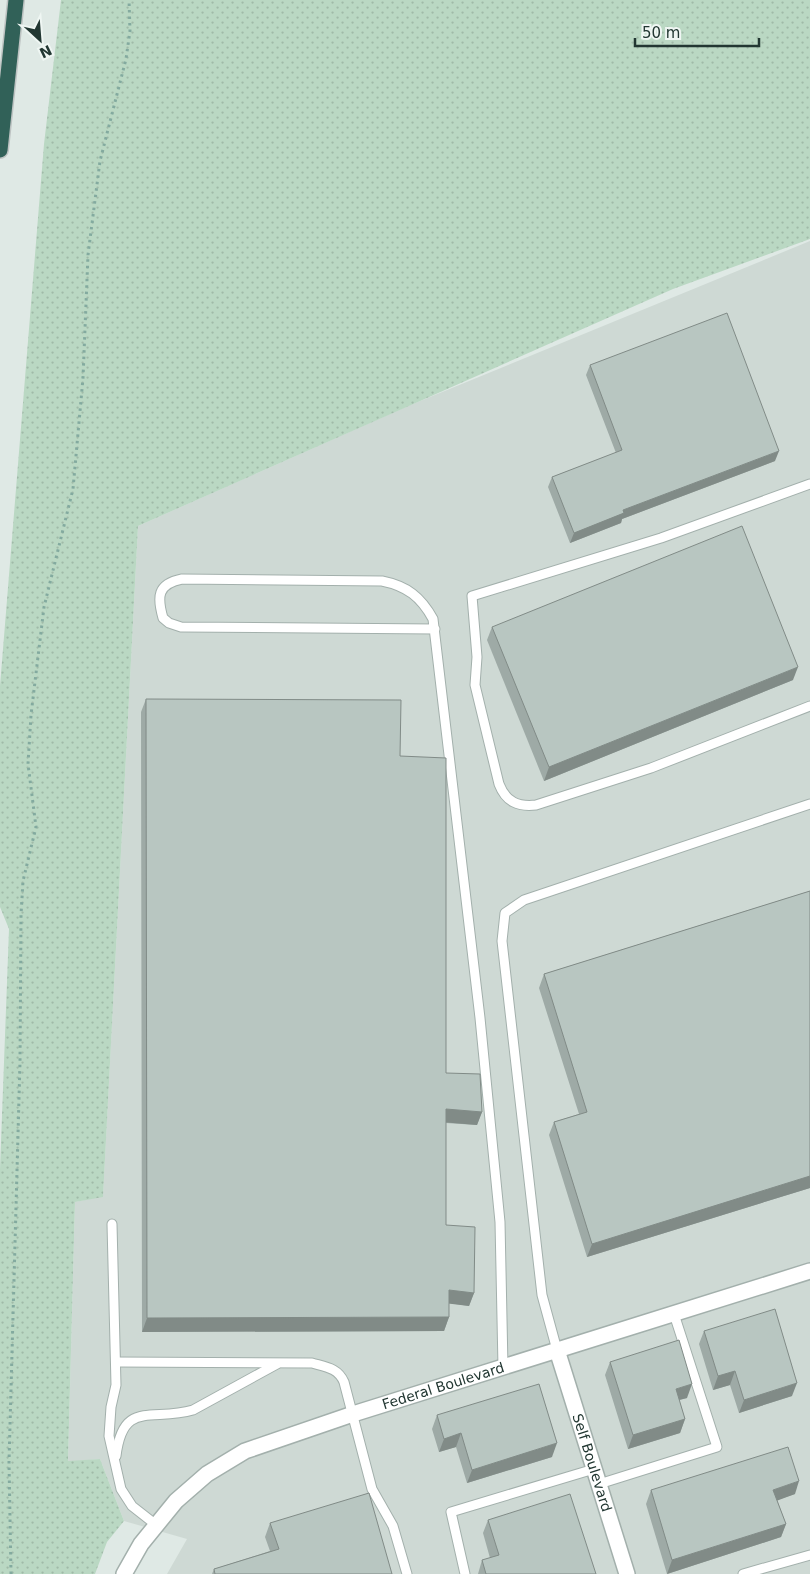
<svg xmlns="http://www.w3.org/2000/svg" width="810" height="1574" viewBox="0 0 810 1574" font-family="'DejaVu Sans',sans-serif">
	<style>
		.built { fill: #ced9d4 }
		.grass { fill: url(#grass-dots) }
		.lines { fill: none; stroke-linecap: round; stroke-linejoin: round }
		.lane-casing { stroke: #a3b0ac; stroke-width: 11 }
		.street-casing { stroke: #a3b0ac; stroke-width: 18 }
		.highway-casing { stroke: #bdc3c2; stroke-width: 18 }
		.path { stroke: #83aa9f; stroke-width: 3; stroke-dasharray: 2.5 4; stroke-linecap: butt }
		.lane { stroke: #fff; stroke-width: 9 }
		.street { stroke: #fff; stroke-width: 15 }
		.highway { stroke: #316158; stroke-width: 15 }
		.wall { fill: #9eaaa6 }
		.shaded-wall { fill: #818b87 }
		.building { fill: #b8c6c1; stroke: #818b87 }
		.labels { text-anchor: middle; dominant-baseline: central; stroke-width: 5; stroke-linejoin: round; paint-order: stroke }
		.street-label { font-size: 14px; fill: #223732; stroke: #eff6f3 }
	</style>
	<defs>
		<pattern id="grass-dots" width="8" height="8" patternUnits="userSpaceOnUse" patternTransform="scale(1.25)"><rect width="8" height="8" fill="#bad8c3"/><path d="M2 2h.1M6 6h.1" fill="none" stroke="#a0baa8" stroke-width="1.8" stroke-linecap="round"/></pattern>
	</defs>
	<rect width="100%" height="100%" fill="#dfe9e5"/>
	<path class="built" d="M810 241V1574H167L187 1539 124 1521 100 1459 68 1462 75 1202 103 1196 138 526 408 406Z"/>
	<path class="grass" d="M61 0H810V239L673 289 138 526 103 1197 75 1202 68 1461 100 1459 124 1521 107 1542 95 1574H0V1169L9 929 0 907V686L44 144Z"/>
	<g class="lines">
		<g class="lane-casing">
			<g id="lane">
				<path d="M810 484 661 538 472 596 477 657 475 685 499 784C506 802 518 807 536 805L651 768 810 706"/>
				<path d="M435 629 181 627 169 623 163 618C157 597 157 584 182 579L382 581C407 586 421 597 433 619L480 1018 500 1222 503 1367"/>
				<path d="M112 1224 116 1385 111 1407 109 1436 121 1489 132 1506 155 1524"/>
				<path d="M557 1350 542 1295 502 941 505 913 524 900 810 804"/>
				<path d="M116 1362 312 1363C326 1367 338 1368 344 1382L372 1489 393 1526 407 1574"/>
				<path d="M116 1456C123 1399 152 1422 193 1410L277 1364"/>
				<path d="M599 1484 717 1447 674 1314"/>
				<path d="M465 1574 451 1512 594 1469"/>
				<path d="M743 1574 810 1555"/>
			</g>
		</g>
		<g class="street-casing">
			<g id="street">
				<path id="s1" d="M557 1350 627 1574"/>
				<path id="s2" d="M124 1574 141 1544 176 1501 207 1474 245 1451 353 1414 810 1271"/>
			</g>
		</g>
		<g class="highway-casing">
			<path id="highway" d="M0 150 16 0"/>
		</g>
		<path class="path" d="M11 1574 9 1462 20 1062 21 915 23 881 36 827 28 764 31 715 44 607 73 489 83 378 88 255 100 161 126 59 130 31 129 0"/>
		<use href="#lane" class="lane"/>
		<use href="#street" class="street"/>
		<use href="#highway" class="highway"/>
	</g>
	<g class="wall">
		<path d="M590 365 775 461 622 519 621 523 570 543 548 487 552 477 616 453 586 375Z"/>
		<path d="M492 627 793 680 544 781 487 640Z"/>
		<path d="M146 699 400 756 446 1073 482 1112 477 1125 446 1123V1225L474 1293 469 1306 449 1303V1317L444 1331 142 1332 141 712Z"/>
		<path d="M810 891V1188L587 1257 549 1135 554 1122 579 1114 539 988 544 974Z"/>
		<path d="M704 1331 792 1396 739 1413 730 1385 713 1390 699 1344Z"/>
		<path d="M610 1362 687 1398 679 1400 685 1419 680 1433 628 1449 605 1375Z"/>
		<path d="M437 1415 552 1457 467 1483 456 1447 439 1452 432 1429Z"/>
		<path d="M651 1490 795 1494 777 1500 786 1524 781 1537 667 1574 646 1504Z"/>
		<path d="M488 1520 596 1574H478L482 1560 490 1558 483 1533Z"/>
		<path d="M270 1523 392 1574H212L214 1569 270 1551 265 1537Z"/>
	</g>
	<g class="shaded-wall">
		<path d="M779 451 775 461 622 519 621 523 570 543 574 533 623 510Z"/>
		<path d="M798 667 793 680 544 781 549 767Z"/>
		<path d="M446 1109 482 1112 477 1125 441 1122Z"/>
		<path d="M810 1176V1188L587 1257 592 1244Z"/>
		<path d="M449 1290 474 1293 469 1306 444 1303Z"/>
		<path d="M449 1317 444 1331 142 1332 147 1318Z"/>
		<path d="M735 1371 730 1385 713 1390 718 1376Z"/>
		<path d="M797 1383 792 1396 739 1413 744 1400Z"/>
		<path d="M692 1384 687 1398 671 1402 676 1389Z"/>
		<path d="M685 1419 680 1433 628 1449 633 1435Z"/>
		<path d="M461 1433 456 1447 439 1452 444 1439Z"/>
		<path d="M557 1443 552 1457 467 1483 472 1470Z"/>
		<path d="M799 1481 795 1494 768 1504 773 1490Z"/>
		<path d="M786 1524 781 1537 667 1574 672 1560Z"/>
	</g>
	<g class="building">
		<path d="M727 313 779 451 623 510 624 513 574 533 552 477 622 450 590 365Z"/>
		<path d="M742 526 798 667 549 767 492 627Z"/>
		<path d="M146 699 401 700 400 756 446 758V1073L480 1074 482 1112 446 1109V1225L475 1227 474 1293 449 1290V1317L147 1318Z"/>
		<path d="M810 891V1176L592 1244 554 1122 587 1112 544 974Z"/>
		<path d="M775 1309 797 1383 744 1400 735 1371 718 1376 704 1331Z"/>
		<path d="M679 1340 692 1384 676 1389 685 1419 633 1435 610 1362Z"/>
		<path d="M539 1384 557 1443 472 1470 461 1433 444 1439 437 1415Z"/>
		<path d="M788 1447 799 1481 773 1490 786 1524 672 1560 651 1490Z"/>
		<path d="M369 1493 392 1574H215L214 1569 279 1549 270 1523Z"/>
		<path d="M570 1494 596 1574H486L482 1560 499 1555 488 1520Z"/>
	</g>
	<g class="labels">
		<g class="street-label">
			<text stroke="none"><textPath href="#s2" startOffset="384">Federal Boulevard</textPath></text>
			<text stroke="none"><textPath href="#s1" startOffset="118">Self Boulevard</textPath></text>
		</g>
	</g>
	<g transform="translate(40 40) rotate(154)" stroke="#eff6f3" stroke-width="4" paint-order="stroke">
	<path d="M0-4L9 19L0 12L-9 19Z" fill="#223732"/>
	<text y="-8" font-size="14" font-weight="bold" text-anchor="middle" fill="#223732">N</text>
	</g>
	<path d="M635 38v8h124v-8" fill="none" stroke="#223732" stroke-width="2.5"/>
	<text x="642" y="38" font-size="15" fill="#223732" stroke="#eff6f3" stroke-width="4" paint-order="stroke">50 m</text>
</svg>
